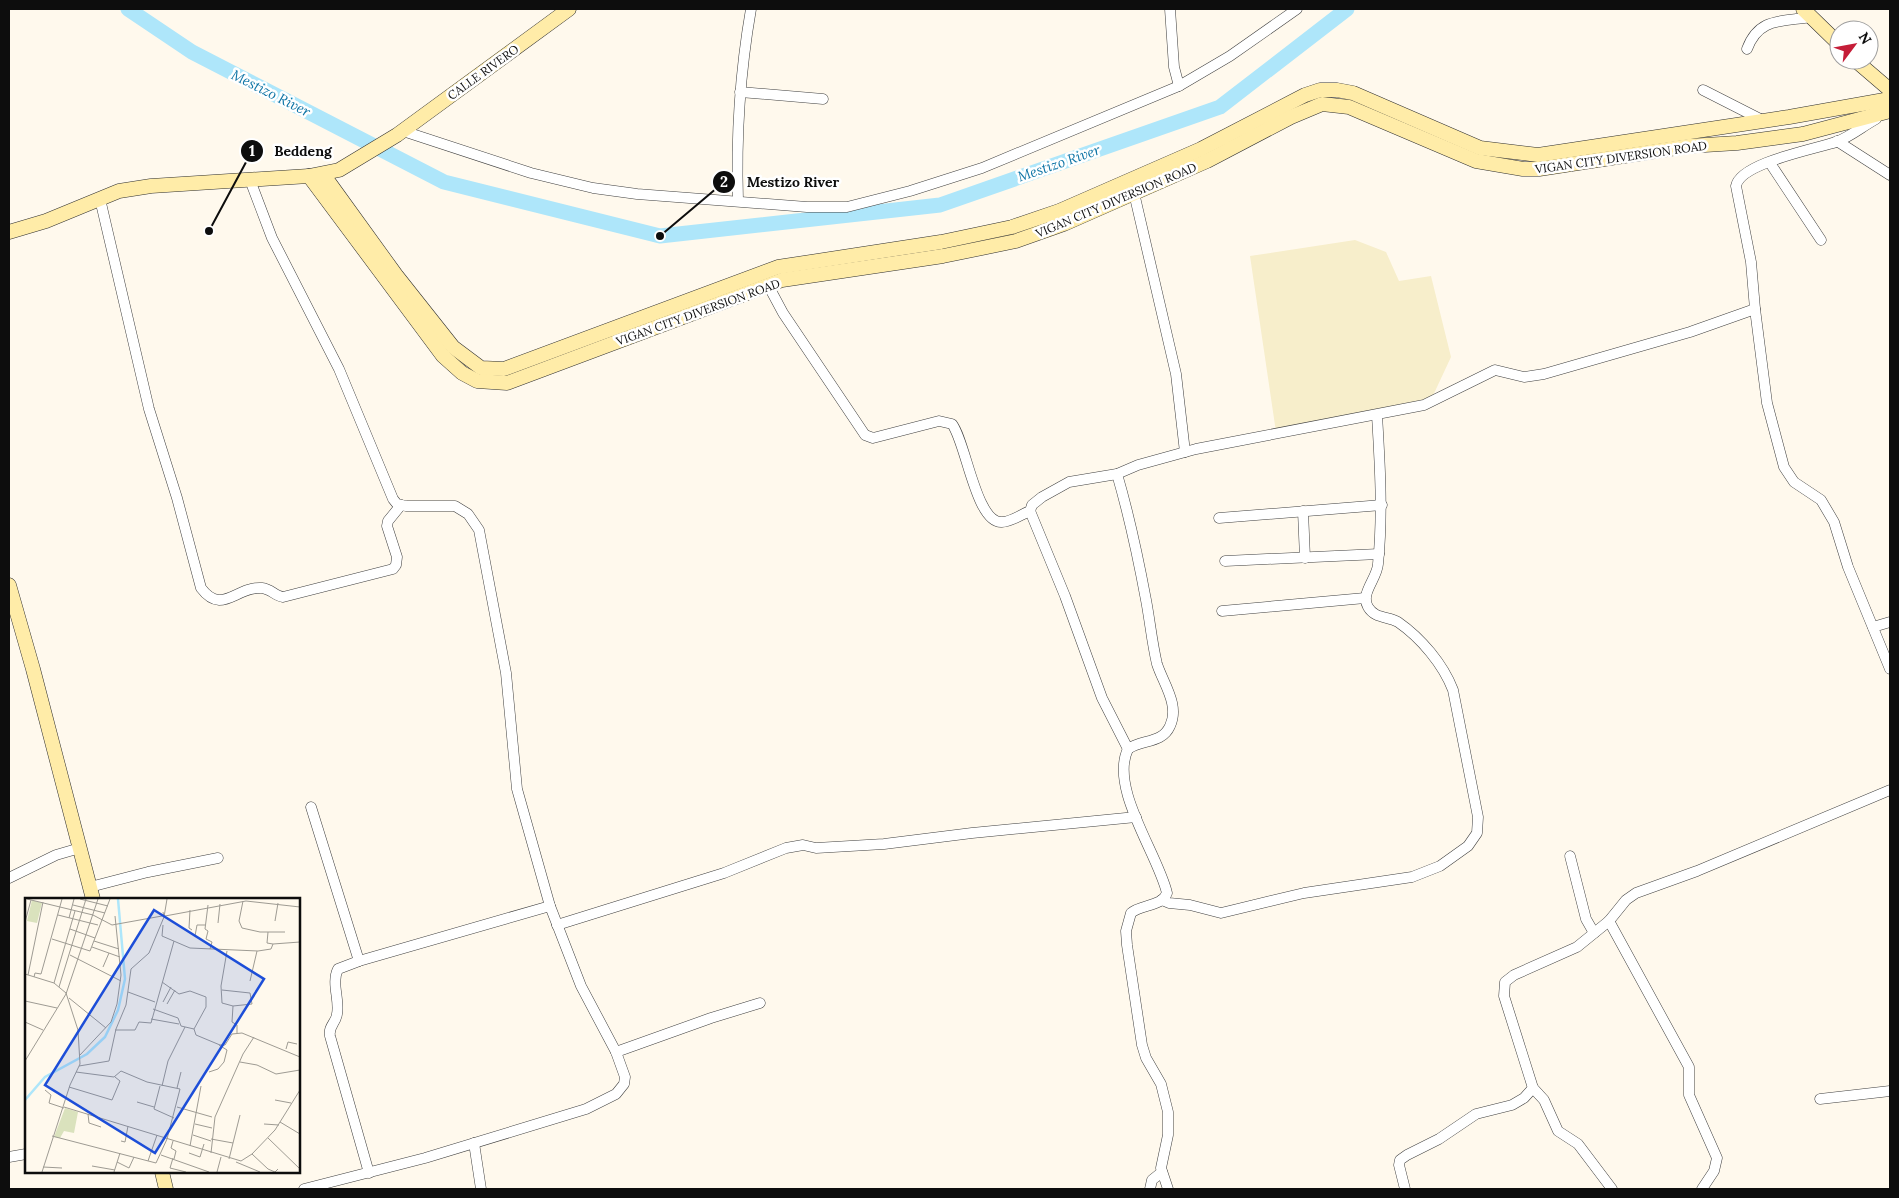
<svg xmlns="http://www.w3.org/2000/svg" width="1899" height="1198" viewBox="0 0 1899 1198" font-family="Lora,serif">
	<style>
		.farmland { fill: #f7eecb }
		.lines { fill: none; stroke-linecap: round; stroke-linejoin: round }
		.river { stroke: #aee6fa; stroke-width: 15 }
		.street-casing { stroke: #404040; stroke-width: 11 }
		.secondary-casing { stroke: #2f2f2f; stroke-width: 15 }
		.street { stroke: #fff; stroke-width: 10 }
		.secondary { stroke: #ffeca8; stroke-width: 14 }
		.labels { text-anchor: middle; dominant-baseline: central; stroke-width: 5; stroke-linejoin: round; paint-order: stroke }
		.street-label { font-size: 12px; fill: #0d0d0d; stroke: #fff }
		.water-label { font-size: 14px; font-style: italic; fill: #0f75a6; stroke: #fff }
		.inset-river { fill: none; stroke: #aee6fa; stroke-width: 2.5 }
		.inset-road { fill: none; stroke: #9e9b93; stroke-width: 1 }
		.view { fill: #1d4ed8; fill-opacity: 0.15; stroke: #1d4ed8; stroke-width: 2.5 }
		.inset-edge { fill: none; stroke: #0d0d0d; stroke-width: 2.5 }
		.leader { fill: none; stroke: #0d0d0d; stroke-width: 2 }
		.callout-dot { fill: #0d0d0d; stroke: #fff; stroke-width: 2 }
		.mark-label { font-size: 15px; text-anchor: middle; font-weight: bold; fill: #fff }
		.callout-label { font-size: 14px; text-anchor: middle; font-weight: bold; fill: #0d0d0d; stroke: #fff; stroke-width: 5; stroke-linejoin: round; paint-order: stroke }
	</style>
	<rect width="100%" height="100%" fill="#fff9ed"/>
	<path class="farmland" d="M1355 240 1386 252 1399 281 1431 276 1451 357 1430 402 1276 432 1250 256Z"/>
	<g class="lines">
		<path class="river" d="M128 9 192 52 444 182 660 236 940 205 1220 107 1347 9"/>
		<g class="street-casing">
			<g id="street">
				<path d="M1170 9 1174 67 1179 86"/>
				<path d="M1747 49C1759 17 1782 22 1811 17"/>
				<path d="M1703 90 1764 121"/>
				<path d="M740 92 823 99"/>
				<path d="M1876 119C1863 126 1850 137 1836 142 1815 149 1740 163 1736 186L1751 262 1755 309 1767 403 1784 467 1794 482 1821 500 1834 522 1848 567 1890 669"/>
				<path d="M403 131 531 173 593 188 637 194 807 207H847L910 191 982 168 1179 86 1230 56 1297 9"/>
				<path d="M1837 141 1890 175"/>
				<path d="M1770 163 1821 240"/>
				<path d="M250 180 272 238 339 369 393 499 397 504 406 506H455L468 514 479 530 506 673 517 789 550 906 581 986 616 1052 625 1077 624 1084 616 1094 586 1109 425 1158 304 1189"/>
				<path d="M1134 193 1176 374 1185 452"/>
				<path d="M100 199 149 409 177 498 201 588C222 616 236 586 262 588 271 589 275 596 283 597L393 569 396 565 397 557 387 526 388 521 401 505"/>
				<path d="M738 201C736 137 740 72 751 9"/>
				<path d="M768 285 783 313 865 435 873 438 939 421 952 424C966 442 976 524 1002 522 1011 522 1022 514 1030 511L1032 505 1042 497 1069 482 1117 474 1138 465 1196 449 1424 405 1495 370 1524 377 1544 374 1690 332 1755 309"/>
				<path d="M1117 474C1129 515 1138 557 1146 600 1150 621 1152 643 1157 664 1163 683 1180 705 1170 726 1162 744 1142 739 1128 749 1109 788 1158 854 1167 893 1162 907 1141 904 1131 913L1126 931 1127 945 1142 1045 1146 1058 1161 1084 1168 1112V1135L1161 1168 1168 1189"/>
				<path d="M1030 511 1065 596 1102 698 1128 749"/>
				<path d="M1303 511 1305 558"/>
				<path d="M1219 518 1382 505"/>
				<path d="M1225 561 1379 554"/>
				<path d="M1222 611 1365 598"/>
				<path d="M1873 627 1890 622"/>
				<path d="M311 807 359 961"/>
				<path d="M1570 856 1586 919 1594 933"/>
				<path d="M9 878 56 855 80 848"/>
				<path d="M90 887 148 872 218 858"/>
				<path d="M1162 900 1169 903 1190 905 1221 913 1304 893 1412 877 1440 866 1468 846 1477 833 1478 817 1453 690C1443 664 1421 638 1398 622 1388 616 1375 619 1368 607 1360 593 1377 579 1378 564 1383 514 1380 465 1377 415"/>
				<path d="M1609 921 1689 1067V1095L1717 1158 1714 1171 1702 1189"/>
				<path d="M557 925 724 873 786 848 803 845 816 848 884 844 972 833 1136 817"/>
				<path d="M616 1052 711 1018 760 1003"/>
				<path d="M1820 1099 1890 1091"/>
				<path d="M474 1143 481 1189"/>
				<path d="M9 1157 26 1154"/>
				<path d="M369 1173 330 1036C328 1026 336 1023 337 1014 340 1000 331 983 338 969L359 961 550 906"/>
				<path d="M1150 1189 1152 1180 1162 1172"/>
				<path d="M1405 1189 1399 1165 1400 1160 1407 1155 1439 1139 1476 1114 1512 1105 1524 1098 1533 1088"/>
				<path d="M1612 1189 1578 1144 1558 1131 1544 1100 1533 1088 1504 996 1505 982 1514 975 1577 947 1609 921 1626 900 1636 893 1697 871 1890 790"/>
			</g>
		</g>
		<g class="secondary-casing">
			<g id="secondary">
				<path d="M1803 9 1839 44"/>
				<path d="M1855 60 1890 90"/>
				<path d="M323 174 396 275 453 347 481 368 504 369 778 267 941 242 1012 227 1059 211 1201 149 1305 95 1320 90H1337L1353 93 1480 148 1538 155 1789 117 1890 99"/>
				<path d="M309 176 443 356 462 373 477 381 507 383 782 280 943 256 1016 241 1064 224 1207 161 1291 117 1322 104 1349 107 1476 161 1523 169H1539L1689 146 1737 143 1803 134 1890 111"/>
				<path d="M9 232 46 221 119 191 151 186 309 176 339 170 397 135 569 9"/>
				<path d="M9 585 33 669 93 899"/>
				<path d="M162 1172 166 1189"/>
			</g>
		</g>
		<use href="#street" class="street"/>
		<use href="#secondary" class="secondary"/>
	</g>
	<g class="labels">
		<g class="street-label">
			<text transform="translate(483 72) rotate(-36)">CALLE RIVERO</text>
			<text transform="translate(1621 157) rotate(-8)">VIGAN CITY DIVERSION ROAD</text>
			<text transform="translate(1116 200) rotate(-23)">VIGAN CITY DIVERSION ROAD</text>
			<text transform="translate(698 312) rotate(-20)">VIGAN CITY DIVERSION ROAD</text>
		</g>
		<g class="water-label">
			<text transform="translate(271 93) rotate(27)">Mestizo River</text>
			<text transform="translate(1059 163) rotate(-19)">Mestizo River</text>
		</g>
	</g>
	<g transform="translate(25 898)">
		<rect width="275" height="275" fill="#fff9ed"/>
		<path d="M7 2 17 5 12 25 2 23ZM40 210 53 214 49 235 39 233 35 240 29 239Z" fill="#dae2bd"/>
		<path class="inset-river" d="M0 202 20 179 62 156 80 139 93 112 100 81 93 1"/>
		<path class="inset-road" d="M2 1 68 17 87 27 137 18M55 1 83 8M218 3 214 23 217 30 235 34H260M48 7 80 15M183 7 180 31 183 33 181 41 187 44 185 51M165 12 164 30 167 32M138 14 139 19 142 1M33 17 73 27M140 18 221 3 275 9M44 20 49 1M250 23 253 5M0 24 6 2M193 25 195 6M138 27 137 38 165 50 233 53 246 51 248 46 275 44M45 31 70 40M243 34 242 45 248 46M170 38 172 27H180M27 41 65 53 85 1M69 43 94 51M67 49 95 59M45 57 96 83M78 69 84 55M0 76 29 85 41 95 53 132 55 166 45 187 17 274M3 77 18 4M9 79 10 75 16 76 37 1M225 83 232 53M137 84 154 96 165 93 181 99V109L169 131M29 85 50 13M34 89 61 1M197 92 225 95 227 106 208 108 197 105 196 88 202 53M103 94 130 104M44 100 81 130M0 103 32 110M138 104 146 89M142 106 150 92M208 108 207 124 212 127V135M128 111 153 120 156 128 169 131 171 137 195 147H200L207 136 217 135 275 159M126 121 154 126M0 124 18 132M90 132H110L114 124 126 125 149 43M261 151 263 144 272 146M55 157 86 124 92 106 96 77 90 18M0 163 41 96 73 1M215 164 232 167 251 176 275 172M54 168 84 163 91 131 101 107 106 71 124 55 139 19M184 174 193 171 199 164 202 152 194 147M135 188 129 211 149 220M137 188 143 163 160 129M44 189 87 202 95 183 90 179M152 190 156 174M20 192 26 197 24 205 39 210M250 202 266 205M112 204 129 209M39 209 216 263 227 256 250 232 275 192M152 209 187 219M63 216 64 225 76 229M255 224 275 236M170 226 187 230M239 226 254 227M168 237 186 243M27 238 131 265 142 241 155 191 122 184 96 173 89 179 51 174M243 240 275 271M186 241 208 245M96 243 100 244 103 228M148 243 146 250 151 253 149 261M165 248 176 188M164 255 175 259 179 246M186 255 190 219 218 156 229 139M227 256 243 271 250 274 253 271M136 257 184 274M148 260 145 270 161 274M204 261 215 217M123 263 132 237M92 264 104 270 109 259M211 264 235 274M67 268 90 272M18 269 37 270M89 274 95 255M192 274 196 259"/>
		<path class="view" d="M129 12 239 81 130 255 20 187Z"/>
		<rect width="275" height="275" class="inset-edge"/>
	</g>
	<path class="leader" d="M209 231L252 151M660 236L724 182"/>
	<g class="callout-dot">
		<circle cx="209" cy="231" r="5"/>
		<circle cx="660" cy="236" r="5"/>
		<circle cx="252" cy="151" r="12"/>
		<circle cx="724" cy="182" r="12"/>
	</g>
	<g class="mark-label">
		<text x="252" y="156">1</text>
		<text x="724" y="187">2</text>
	</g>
	<g class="callout-label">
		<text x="303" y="156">Beddeng</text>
		<text x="793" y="187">Mestizo River</text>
	</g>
	<rect width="1899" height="1198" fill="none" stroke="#0d0d0d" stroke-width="20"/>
	<g transform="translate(1854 45) rotate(58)"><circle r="24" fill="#ffffff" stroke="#9e9e9e"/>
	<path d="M0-4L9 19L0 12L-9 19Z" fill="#c51d38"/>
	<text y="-8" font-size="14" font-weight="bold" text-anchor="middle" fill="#0d0d0d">N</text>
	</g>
</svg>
